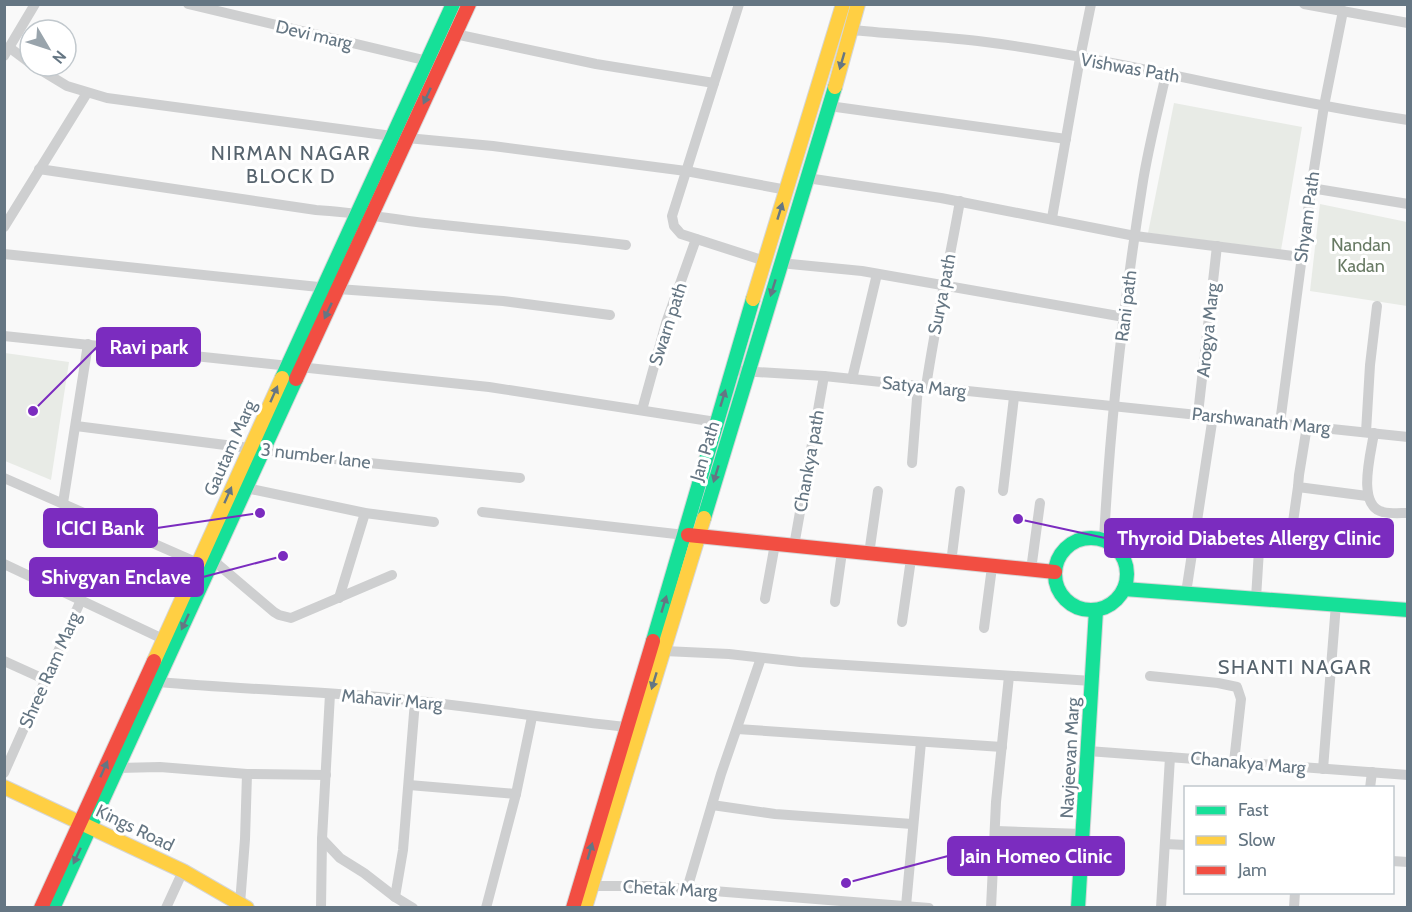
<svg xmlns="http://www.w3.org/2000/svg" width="1412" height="912" viewBox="0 0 1412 912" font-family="Cabin,sans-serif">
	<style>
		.green { fill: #e8ebe6 }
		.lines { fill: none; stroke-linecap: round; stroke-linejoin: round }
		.fast-casing { stroke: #d5d6d7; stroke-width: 16 }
		.slow-casing { stroke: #d5d6d7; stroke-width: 16 }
		.jam-casing { stroke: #d5d6d7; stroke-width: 16 }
		.street { stroke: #cecfd0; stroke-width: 10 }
		.fast { stroke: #16e098; stroke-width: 14 }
		.slow { stroke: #ffcf43; stroke-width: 14 }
		.jam { stroke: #f24e42; stroke-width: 14 }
		.oneway { fill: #657683 }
		.labels { text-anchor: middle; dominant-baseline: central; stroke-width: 6; stroke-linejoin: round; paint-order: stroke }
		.street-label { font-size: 18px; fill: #657683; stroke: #fff }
		.park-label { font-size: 18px; fill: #687a64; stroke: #fff }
		.neighbourhood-label { font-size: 20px; letter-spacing: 1.5px; fill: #57646e; stroke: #fff }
		.leader { fill: none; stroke: #7b2cbf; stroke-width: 2 }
		.callout-dot { fill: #7b2cbf; stroke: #fff; stroke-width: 2 }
		.callout { fill: #7b2cbf; stroke: #7b2cbf; stroke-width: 2 }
		.callout-label { font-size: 20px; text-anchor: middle; font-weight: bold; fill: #fff }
	</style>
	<rect width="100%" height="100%" fill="#f9f9f9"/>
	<g class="green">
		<path d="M1174 103 1302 127 1281 250 1148 233Z"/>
		<path d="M1320 204 1407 222V306L1310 291Z"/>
		<path d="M5 353 69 362 51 480 5 461Z"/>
	</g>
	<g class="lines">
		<g class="fast-casing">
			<g id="fast">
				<path d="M282 378 453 4"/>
				<path d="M704 518 835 87"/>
				<circle cx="1091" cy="574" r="36"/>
				<path d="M1124 589 1408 610"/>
				<path d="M653 641 753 299"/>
				<path d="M53 908 296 379"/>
				<path d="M1078 908 1096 610"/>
			</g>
		</g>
		<g class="slow-casing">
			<g id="slow">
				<path d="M835 87 858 4"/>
				<path d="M753 299 843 4"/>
				<path d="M154 661 282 378"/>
				<path d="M4 787 183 871 247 908"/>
				<path d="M585 908 704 518"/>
			</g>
		</g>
		<g class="jam-casing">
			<g id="jam">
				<path d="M296 379 469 4"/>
				<path d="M688 535 1055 572"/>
				<path d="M41 908 154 661"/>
				<path d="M573 908 653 641"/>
			</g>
		</g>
		<g class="street">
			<path d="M188 4 432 62"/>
			<path d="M739 4 672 216 674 226 681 234 765 261"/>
			<path d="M1304 4 1408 23"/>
			<path d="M851 30C893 34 936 36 978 41 1122 59 1264 99 1408 120"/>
			<path d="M455 34 596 64 714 83"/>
			<path d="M10 48 30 63"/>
			<path d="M4 56 35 4"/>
			<path d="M34 66 67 86 107 98 407 138 493 146 686 171 787 190"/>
			<path d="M829 106 1066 139"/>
			<path d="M39 169 316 210C356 212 395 220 434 224 498 231 562 237 626 245"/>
			<path d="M807 178 941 198 1135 236 1301 257"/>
			<path d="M1311 188 1408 204"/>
			<path d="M1052 218 1080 58 1091 4"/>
			<path d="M4 227 87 93"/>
			<path d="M4 254 338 289 503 301 610 315"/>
			<path d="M780 263 862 271 1124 317"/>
			<path d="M4 336 489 387 716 422"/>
			<path d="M741 371 824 376 1408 437"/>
			<path d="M852 379 877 274"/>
			<path d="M926 387C935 325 949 263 960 201"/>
			<path d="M642 410 666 323 696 239"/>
			<path d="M1198 414 1217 246"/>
			<path d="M1280 423 1311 188 1324 106 1343 11"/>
			<path d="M76 426 359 462 520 478"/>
			<path d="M1307 426 1299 475 1298 487 1367 496"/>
			<path d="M1366 432 1370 365 1377 306"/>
			<path d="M1374 433C1371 453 1356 506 1383 512 1391 514 1400 513 1408 513"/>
			<path d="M912 463 918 386"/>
			<path d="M4 478 198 563"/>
			<path d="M246 488 365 513 434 522"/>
			<path d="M1003 491 1014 397"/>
			<path d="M63 503 88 344"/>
			<path d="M482 512 685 535"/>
			<path d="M1291 536 1298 487"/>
			<path d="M1104 540C1110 420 1124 300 1143 181 1149 145 1158 110 1166 74"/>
			<path d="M794 546 824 376"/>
			<path d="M869 554 878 491"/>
			<path d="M214 561 274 612 279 615 291 618 392 575"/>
			<path d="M951 563 960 491"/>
			<path d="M4 564 163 639"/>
			<path d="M1031 570 1040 503"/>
			<path d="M1186 593 1213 416"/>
			<path d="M339 598 365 513"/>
			<path d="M1256 598 1260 534"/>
			<path d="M765 599 775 544"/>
			<path d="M835 602 842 552"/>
			<path d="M902 622 911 559"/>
			<path d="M984 628 992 567"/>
			<path d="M664 651 729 654 800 662 1092 681"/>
			<path d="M4 661 46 680"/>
			<path d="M1150 676 1218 683 1237 687 1241 699 1234 762"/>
			<path d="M158 682C227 688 298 691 367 696 454 703 540 718 626 727"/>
			<path d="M737 729 1002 747"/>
			<path d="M1088 751 1408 775"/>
			<path d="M118 768 160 767 247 774 326 775"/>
			<path d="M1323 769 1336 604"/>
			<path d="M4 773 81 600"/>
			<path d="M409 785 516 794"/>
			<path d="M1370 788 1372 772"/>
			<path d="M712 805 775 814 912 824"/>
			<path d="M996 831 1083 834"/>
			<path d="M322 839 340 858 364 873 395 897 413 908"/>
			<path d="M1165 844 1186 845"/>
			<path d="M1392 861 1408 862"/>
			<path d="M591 886H650L929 908"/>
			<path d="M687 889 721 774 761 658"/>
			<path d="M395 897 403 850 415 701"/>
			<path d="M240 904 245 839 247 774"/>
			<path d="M906 906 921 742"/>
			<path d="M166 908 183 871"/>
			<path d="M321 908 322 839 330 694"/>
			<path d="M486 908 516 794 532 717"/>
			<path d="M991 908 996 802 1009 676"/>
			<path d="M1161 908 1170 757"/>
			<path d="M1294 908 1295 892"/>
		</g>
		<use href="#fast" class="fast"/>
		<use href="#slow" class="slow"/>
		<use href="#jam" class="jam"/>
	</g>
	<defs><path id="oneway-solid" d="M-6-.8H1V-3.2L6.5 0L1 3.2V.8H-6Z" transform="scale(1.5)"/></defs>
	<g class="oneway">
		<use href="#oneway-solid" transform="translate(842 61) rotate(106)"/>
		<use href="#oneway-solid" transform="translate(427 96) rotate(115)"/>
		<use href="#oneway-solid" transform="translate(780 211) rotate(-73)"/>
		<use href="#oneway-solid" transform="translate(773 288) rotate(107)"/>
		<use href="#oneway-solid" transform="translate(328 311) rotate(115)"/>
		<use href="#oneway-solid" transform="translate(274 394) rotate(-66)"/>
		<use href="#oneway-solid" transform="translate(723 398) rotate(-73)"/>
		<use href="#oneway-solid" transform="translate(716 474) rotate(107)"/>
		<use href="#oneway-solid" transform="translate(228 495) rotate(-66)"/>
		<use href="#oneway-solid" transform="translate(664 604) rotate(-73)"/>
		<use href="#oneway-solid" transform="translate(185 622) rotate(115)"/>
		<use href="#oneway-solid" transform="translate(654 681) rotate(107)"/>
		<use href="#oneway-solid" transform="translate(104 769) rotate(-66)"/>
		<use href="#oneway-solid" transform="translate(590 851) rotate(-74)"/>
		<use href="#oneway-solid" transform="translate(77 856) rotate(115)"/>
	</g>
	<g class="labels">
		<g class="street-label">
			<text transform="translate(314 35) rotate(13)">Devi marg</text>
			<text transform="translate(1130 68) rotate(10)">Vishwas Path</text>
			<text transform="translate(1307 217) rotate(-82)">Shyam Path</text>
			<text transform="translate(942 294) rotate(-79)">Surya path</text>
			<text transform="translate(1126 306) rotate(-83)">Rani path</text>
			<text transform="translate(668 324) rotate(-72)">Swarn path</text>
			<text transform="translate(1208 330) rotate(-84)">Arogya Marg</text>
			<text transform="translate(924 387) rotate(6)">Satya Marg</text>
			<text transform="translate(1261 421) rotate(6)">Parshwanath Marg</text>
			<text transform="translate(230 448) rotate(-66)">Gautam Marg</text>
			<text transform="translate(705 451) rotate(-73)">Jan Path</text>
			<text transform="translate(316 456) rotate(7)">3 number lane</text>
			<text transform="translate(809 461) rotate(-80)">Chankya path</text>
			<text transform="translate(50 670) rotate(-66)">Shree Ram Marg</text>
			<text transform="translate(392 700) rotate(5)">Mahavir Marg</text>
			<text transform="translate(1070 758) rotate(-87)">Navjeevan Marg</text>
			<text transform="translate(1248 763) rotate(5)">Chanakya Marg</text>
			<text transform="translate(135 828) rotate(26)">Kings Road</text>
			<text transform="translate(670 889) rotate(3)">Chetak Marg</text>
		</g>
		<g class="park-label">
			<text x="1361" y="245">Nandan<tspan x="1361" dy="21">Kadan</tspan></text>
		</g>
		<g class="neighbourhood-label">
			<text x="291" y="153">NIRMAN NAGAR<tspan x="291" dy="23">BLOCK D</tspan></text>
			<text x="1295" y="667">SHANTI NAGAR</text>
		</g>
	</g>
	<path class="leader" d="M33 411L97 347M260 513L157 528M1018 519L1105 538M283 556L203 577M846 883L948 856"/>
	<g class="callout-dot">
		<circle cx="33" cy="411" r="6"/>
		<circle cx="260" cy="513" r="6"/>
		<circle cx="1018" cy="519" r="6"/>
		<circle cx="283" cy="556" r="6"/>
		<circle cx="846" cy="883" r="6"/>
	</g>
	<g class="callout">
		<rect x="97" y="328" width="103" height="38" rx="6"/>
		<rect x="44" y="509" width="113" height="38" rx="6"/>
		<rect x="1105" y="519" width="288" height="38" rx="6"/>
		<rect x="30" y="558" width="173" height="38" rx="6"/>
		<rect x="948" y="837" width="176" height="38" rx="6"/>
	</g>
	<g class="callout-label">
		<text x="149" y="354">Ravi park</text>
		<text x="100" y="535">ICICI Bank</text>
		<text x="1249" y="545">Thyroid Diabetes Allergy Clinic</text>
		<text x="116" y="584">Shivgyan Enclave</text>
		<text x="1036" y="863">Jain Homeo Clinic</text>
	</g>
	<rect width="1412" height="912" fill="none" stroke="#657683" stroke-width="12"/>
	<rect x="1184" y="786" width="210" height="108" fill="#ffffff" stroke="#c1c8cd" stroke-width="1.5"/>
	<rect x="1196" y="806" width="30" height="9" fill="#16e098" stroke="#c1c8cd" stroke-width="1.5"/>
	<text x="1238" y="816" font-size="18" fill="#657683">Fast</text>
	<rect x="1196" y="836" width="30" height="9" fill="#ffcf43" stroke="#c1c8cd" stroke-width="1.5"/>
	<text x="1238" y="846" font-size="18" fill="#657683">Slow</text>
	<rect x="1196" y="866" width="30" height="9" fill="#f24e42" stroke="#c1c8cd" stroke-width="1.5"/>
	<text x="1238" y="876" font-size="18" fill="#657683">Jam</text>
	<g transform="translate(48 48) rotate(129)"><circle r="28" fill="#ffffff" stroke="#c1c8cd" stroke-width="1.5"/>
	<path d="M0-4.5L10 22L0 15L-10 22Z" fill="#99a4ac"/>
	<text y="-9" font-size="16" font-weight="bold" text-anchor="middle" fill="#657683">N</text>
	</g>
</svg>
